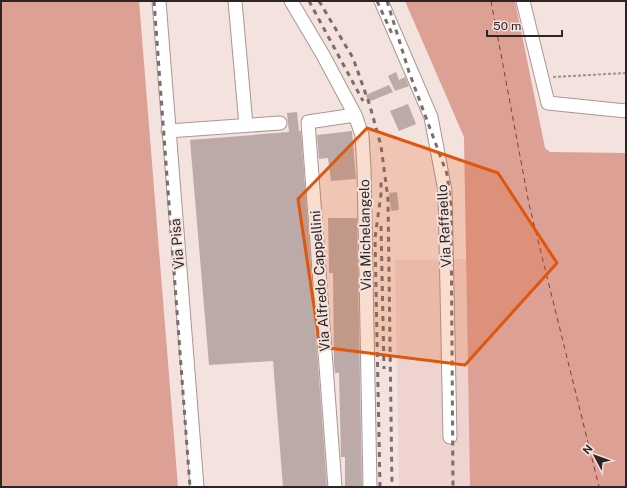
<svg xmlns="http://www.w3.org/2000/svg" width="627" height="488" viewBox="0 0 627 488" font-family="'Public Sans',sans-serif">
	<style>
		.built { fill: #eed3cf }
		.water { fill: #dca095 }
		.lines { fill: none; stroke-linecap: round; stroke-linejoin: round }
		.ferry { stroke: #883d32; stroke-width: 1; stroke-dasharray: 5 4; stroke-linecap: butt }
		.building { fill: #bbaaa7 }
		.minor-casing { stroke: #a89794; stroke-width: 15 }
		.path { stroke: #9f918f; stroke-width: 2; stroke-dasharray: 3 2; stroke-linecap: butt }
		.minor { stroke: #fff; stroke-width: 13 }
		.rail { stroke: #796e6c; stroke-width: 3; stroke-dasharray: 5 5; stroke-linecap: butt }
		.marked { fill: #df560d; fill-opacity: 0.2; stroke: #df560d; stroke-width: 3; stroke-linejoin: round }
		.labels { text-anchor: middle; dominant-baseline: central; stroke-width: 4; stroke-linejoin: round; paint-order: stroke }
		.street-label { font-size: 14px; fill: #2c2524; stroke: #f4e2de }
	</style>
	<rect width="100%" height="100%" fill="#f4e2de"/>
	<path class="built" d="M466 259 470 487H399L395 260Z"/>
	<g class="water">
		<path d="M1 1H139L178 487H1Z"/>
		<path d="M405 1H515L545 148 550 152 626 153V487H470L464 137Z"/>
	</g>
	<g class="lines">
		<path class="ferry" d="M491 1 529 204 599 487"/>
	</g>
	<g class="building">
		<path d="M396 72 399 80 405 77 409 86 395 91 388 76Z"/>
		<path d="M389 85 393 92 368 102 366 95Z"/>
		<path d="M408 104 416 124 399 131 390 111Z"/>
		<path d="M297 112 299 131H301L327 487H283L273 361 209 365 190 140 289 132 287 113Z"/>
		<path d="M352 131 356 179 331 181 328 158 319 159 317 135Z"/>
		<path d="M397 192 399 210 391 211 389 193Z"/>
		<path d="M328 218H357L362 487H345V457H341L339 373H335L334 365 333 273H329Z"/>
	</g>
	<g class="lines">
		<g class="minor-casing">
			<g id="minor">
				<path d="M159 1 197 487"/>
				<path d="M235 1 246 125"/>
				<path d="M291 1 323 55 355 115 362 135 364 169 370 487"/>
				<path d="M381 1 431 117 445 191 450 437"/>
				<path d="M523 1 548 103 626 111"/>
				<path d="M168 131 280 123"/>
				<path d="M335 487 308 122 355 115"/>
			</g>
		</g>
		<path class="path" d="M553 77 626 73"/>
		<use href="#minor" class="minor"/>
		<g class="rail">
			<path d="M154 1 190 487"/>
			<path d="M309 1 363 101"/>
			<path d="M319 1 353 58 370 106 381 146 388 199 392 487"/>
			<path d="M377 1 393 36"/>
			<path d="M387 1 409 72 447 174 451 206 453 487"/>
			<path d="M381 226 384 369"/>
			<path d="M380 487 375 238 381 194V178"/>
		</g>
	</g>
	<path class="marked" d="M367 128 498 173 557 263 465 365 320 347 298 199Z"/>
	<g class="labels">
		<g class="street-label">
			<text transform="translate(444 226) rotate(-93)">Via Raffaello</text>
			<text transform="translate(365 235) rotate(-91)">Via Michelangelo</text>
			<text transform="translate(177 244) rotate(-95)">Via Pisa</text>
			<text transform="translate(320 281) rotate(-94)">Via Alfredo Cappellini</text>
		</g>
	</g>
	<rect width="627" height="488" fill="none" stroke="#2c2524" stroke-width="4"/>
	<g transform="translate(595 456) rotate(311)" stroke="#f4e2de" stroke-width="3" paint-order="stroke">
	<path d="M0-3L7 15L0 10L-7 15Z" fill="#2c2524"/>
	<text y="-6" font-size="11" font-weight="bold" text-anchor="middle" fill="#2c2524">N</text>
	</g>
	<path d="M487 30v6h75v-6" fill="none" stroke="#2c2524" stroke-width="2"/>
	<text x="493" y="30" font-size="12" fill="#2c2524" stroke="#f4e2de" stroke-width="3" paint-order="stroke">50 m</text>
</svg>
